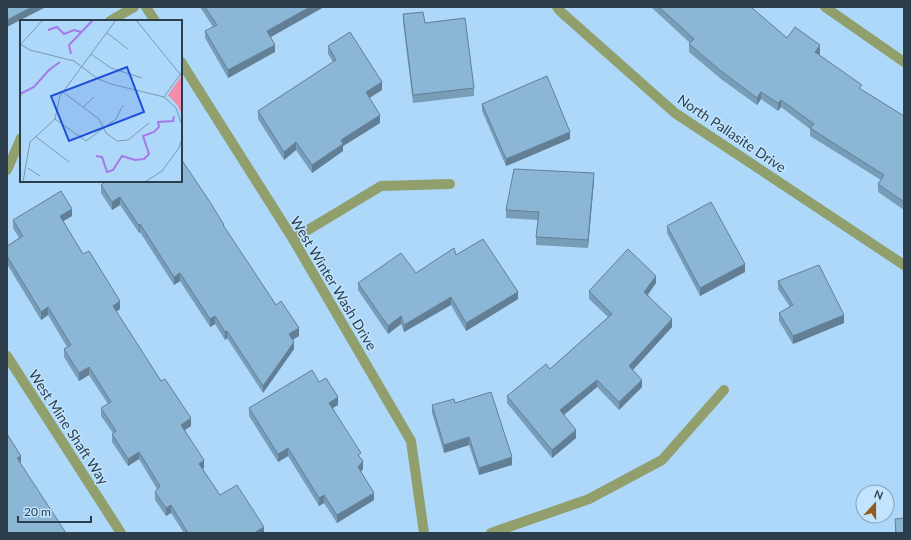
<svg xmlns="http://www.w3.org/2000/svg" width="911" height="540" viewBox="0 0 911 540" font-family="Lato,sans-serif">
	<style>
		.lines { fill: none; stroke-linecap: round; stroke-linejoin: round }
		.street { stroke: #909f6b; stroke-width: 10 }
		.wall { fill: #789db8 }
		.shaded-wall { fill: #627f96 }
		.building { fill: #8cb6d6; stroke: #627f96 }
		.labels { text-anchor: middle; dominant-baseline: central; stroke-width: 3; stroke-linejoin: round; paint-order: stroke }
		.street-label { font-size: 14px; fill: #2c3e4b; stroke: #c2e4ff }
		.inset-river { fill: none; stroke: #a779e8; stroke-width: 2 }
		.inset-road { fill: none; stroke: #799ab3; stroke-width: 1 }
		.view { fill: #1d4ed8; fill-opacity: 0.15; stroke: #1d4ed8; stroke-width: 2 }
		.inset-edge { fill: none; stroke: #2c3e4b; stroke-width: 2 }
	</style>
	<rect width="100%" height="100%" fill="#add8f9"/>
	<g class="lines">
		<g class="street">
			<path d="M146 7 155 21"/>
			<path d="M557 7 560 11 675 113 904 265"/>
			<path d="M825 7 904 62"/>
			<path d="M110 21 134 7"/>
			<path d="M181 62 293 239 411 441 424 533"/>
			<path d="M7 170 21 138"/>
			<path d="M293 239 381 186 450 184"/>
			<path d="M7 356 121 533"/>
			<path d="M491 533 589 499 662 460 724 390"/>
		</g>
	</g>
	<g class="wall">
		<path d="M200 7H324L271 37 275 52 228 78 205 38V31L213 27Z"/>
		<path d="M651 7H751L787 38 820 53 819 55 862 90 904 116V210L878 192V184L881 180 810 136V129L781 107 778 111 761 99 757 105 721 79 689 52V44L690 43Z"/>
		<path d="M403 14 425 23 474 88V96L413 103 403 22Z"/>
		<path d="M328 46 382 90 369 98 380 123 343 146V151L312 173 296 150 284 160 258 119V111L333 62 328 54Z"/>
		<path d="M482 104 570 139 506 166 482 111Z"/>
		<path d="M594 180 588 248 536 245V237L538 220 506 218V210Z"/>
		<path d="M101 185 224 228 276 305 299 336 292 340 294 349 263 393 227 338 225 340 215 324 210 327 180 281 174 285 140 232 139 233 120 205 112 210 101 193Z"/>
		<path d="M72 216 63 221 83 254 120 309 116 311 161 381 191 426 185 430 204 468 203 469 220 495 264 533H184L171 513 166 516 155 500V492L157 489 139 459 128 466 112 442V434L113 433 101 416V408L108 404 89 375 79 381 64 357V349L67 347 48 315 41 320 7 264V246L19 238 13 228V220Z"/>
		<path d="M667 226 745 272 700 296 667 233Z"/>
		<path d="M456 255 518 299 466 331 451 305 404 332 401 324 388 334 358 290V283L416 273Z"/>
		<path d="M778 281 844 323 793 344 779 321V313L790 307 778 289Z"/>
		<path d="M656 283 648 295 672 327 633 370 642 387 619 410 597 387 564 415 576 438 552 458 507 403V396L550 369 608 317 589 299V291Z"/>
		<path d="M319 382 338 405 333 408 361 459 363 469 361 471 374 500 337 523 324 503 319 506 288 456 278 462 249 416V408Z"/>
		<path d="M455 403 512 465 479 475 469 445 444 453 432 413V405Z"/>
		<path d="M895 519 904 533H895Z"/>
	</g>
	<g class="shaded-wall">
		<path d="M32 7H44V8L7 27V20Z"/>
		<path d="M310 7H324L267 39V31Z"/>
		<path d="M275 45V52L228 78V70Z"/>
		<path d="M820 45V53L815 60V52Z"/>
		<path d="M382 82V90L366 100V92Z"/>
		<path d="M761 92V99L757 105V98Z"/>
		<path d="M781 100V107L778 111V103Z"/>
		<path d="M380 115V123L343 146V151L312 173V165L341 140Z"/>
		<path d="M570 132V139L506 166V159Z"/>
		<path d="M296 142V150L284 160V152Z"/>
		<path d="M594 173V180L588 248V240Z"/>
		<path d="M120 197V205L112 210V202Z"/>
		<path d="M72 209V216L60 223V216Z"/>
		<path d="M140 224V232L139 233V226Z"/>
		<path d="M745 264V272L700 296V288Z"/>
		<path d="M180 273V281L174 285V277Z"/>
		<path d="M656 276V283L644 299V292Z"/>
		<path d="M518 292V299L466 331V323Z"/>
		<path d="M451 297V305L404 332V325Z"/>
		<path d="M120 301V309L113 314V306Z"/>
		<path d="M48 307V315L41 320V312Z"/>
		<path d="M844 315V323L793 344V336Z"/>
		<path d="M215 316V324L210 327V319Z"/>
		<path d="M401 316V324L388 334V326Z"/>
		<path d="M672 319V327L629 374V366Z"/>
		<path d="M299 328V336L289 342V334Z"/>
		<path d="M227 331V338L225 340V332Z"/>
		<path d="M294 342V349L263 393V386Z"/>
		<path d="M89 367V375L79 381V373Z"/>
		<path d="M597 380V387L560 418V410Z"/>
		<path d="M642 380V387L619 410V402Z"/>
		<path d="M338 397V405L329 410V403Z"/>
		<path d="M191 418V426L181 432V425Z"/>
		<path d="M576 430V438L552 458V450Z"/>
		<path d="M469 437V445L444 453V445Z"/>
		<path d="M288 448V456L278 462V454Z"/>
		<path d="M139 452V459L128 466V459Z"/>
		<path d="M21 456V463L17 458Z"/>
		<path d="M512 457V465L479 475V468Z"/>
		<path d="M204 460V468L199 471V464Z"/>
		<path d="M363 461V469L358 475V467Z"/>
		<path d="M374 493V500L337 523V515Z"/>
		<path d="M324 495V503L319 506V498Z"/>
		<path d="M171 505V513L166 516V508Z"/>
		<path d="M264 527V533H254Z"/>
	</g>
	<g class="building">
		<path d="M7 7H32L7 20Z"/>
		<path d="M205 7H310L267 31 275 45 228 70 205 31 217 25Z"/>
		<path d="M659 7H751L787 38 795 27 820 45 815 52 862 85 859 88 904 116V202L878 184 884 175 810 128 814 124 781 100 778 103 761 92 757 98 721 71 689 44 694 39Z"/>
		<path d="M423 12 425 23 465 18 474 88 413 95 403 14Z"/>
		<path d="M350 32 382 82 366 92 380 115 341 140 343 144 312 165 296 142 284 152 258 111 336 60 328 46Z"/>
		<path d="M547 76 570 132 506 159 482 104Z"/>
		<path d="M181 159 208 199 224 225H223L276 305 281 301 299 328 289 334 294 342 263 386 227 331 225 332 215 316 210 319 180 273 174 277 140 224 139 226 120 197 112 202 101 185 107 181H181Z"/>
		<path d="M514 169 594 173 588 240 536 237 539 212 506 210Z"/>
		<path d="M61 191 72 209 60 216 83 254 89 251 120 301 113 306 161 381 165 379 191 418 181 425 204 460 199 464 220 495 237 485 264 527 254 533H188L171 505 166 508 155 492 160 486 139 452 128 459 112 434 116 431 101 408 111 402 89 367 79 373 64 349 71 345 48 307 41 312 7 256V246L23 236 13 220Z"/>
		<path d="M711 202 745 264 700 288 667 226Z"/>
		<path d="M483 239 518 292 466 323 451 297 404 325 401 316 388 326 358 283 401 253 416 273 454 248 456 255Z"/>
		<path d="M628 249 656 276 644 292 672 319 629 366 642 380 619 402 597 380 560 410 576 430 552 450 507 396 546 364 550 369 612 314 589 291Z"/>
		<path d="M819 265 844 315 793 336 779 313 793 305 778 281Z"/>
		<path d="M312 370 319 382 326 378 338 397 329 403 361 453 358 455 363 461 358 467 374 493 337 515 324 495 319 498 288 448 278 454 249 408Z"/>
		<path d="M491 392 512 457 479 468 469 437 444 445 432 405 454 399 455 403Z"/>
		<path d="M7 434 21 456 17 458 66 533H7Z"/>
		<path d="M904 518V533H896L895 519Z"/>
	</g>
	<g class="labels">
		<g class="street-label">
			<text transform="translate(732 133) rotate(34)">North Pallasite Drive</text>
			<text transform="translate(334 283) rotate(59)">West Winter Wash Drive</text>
			<text transform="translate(69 427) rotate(57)">West Mine Shaft Way</text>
		</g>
	</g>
	<g transform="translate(20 20)">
		<rect width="162" height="162" fill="#add8f9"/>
		<path d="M162 55V95L158 86 148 75Z" fill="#ef8fac"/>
		<path class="inset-river" d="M28 10 37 7 44 14 54 10 61 12M51 34 49 25 73 0M0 74 14 67 29 50 40 42M76 136 82 137 87 152 93 150 102 136 115 140 124 139 129 134 123 116 134 112 139 107 138 102 153 101 154 96"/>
		<path class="inset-road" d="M116 0 160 54M87 13 108 29M0 24 10 30 54 41 78 59 91 64 144 77 156 88 162 105M0 25 23 0M71 34 91 48 122 58M43 72 79 99 86 113 97 121 108 120 129 103M144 77 162 52M63 87 74 77M35 99 66 121 96 99 103 85M15 116 49 142M8 148 20 156M3 162 10 122 35 99 40 76 96 0M125 162 142 151 159 128 162 119"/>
		<path class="view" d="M107 47 124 92 49 121 31 76Z"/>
		<rect width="162" height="162" class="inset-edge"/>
	</g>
	<rect width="911" height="540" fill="none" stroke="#2c3e4b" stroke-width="16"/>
	<g transform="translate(875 504) rotate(21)"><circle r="19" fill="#c2e4ff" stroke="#86a2b7"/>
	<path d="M0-3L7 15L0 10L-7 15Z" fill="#95591b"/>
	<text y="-6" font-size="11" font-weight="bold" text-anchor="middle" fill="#2c3e4b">N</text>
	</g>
	<path d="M18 516v6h73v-6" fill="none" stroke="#2c3e4b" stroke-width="2"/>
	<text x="24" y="516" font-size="12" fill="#2c3e4b" stroke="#c2e4ff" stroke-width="3" paint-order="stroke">20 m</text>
</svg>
